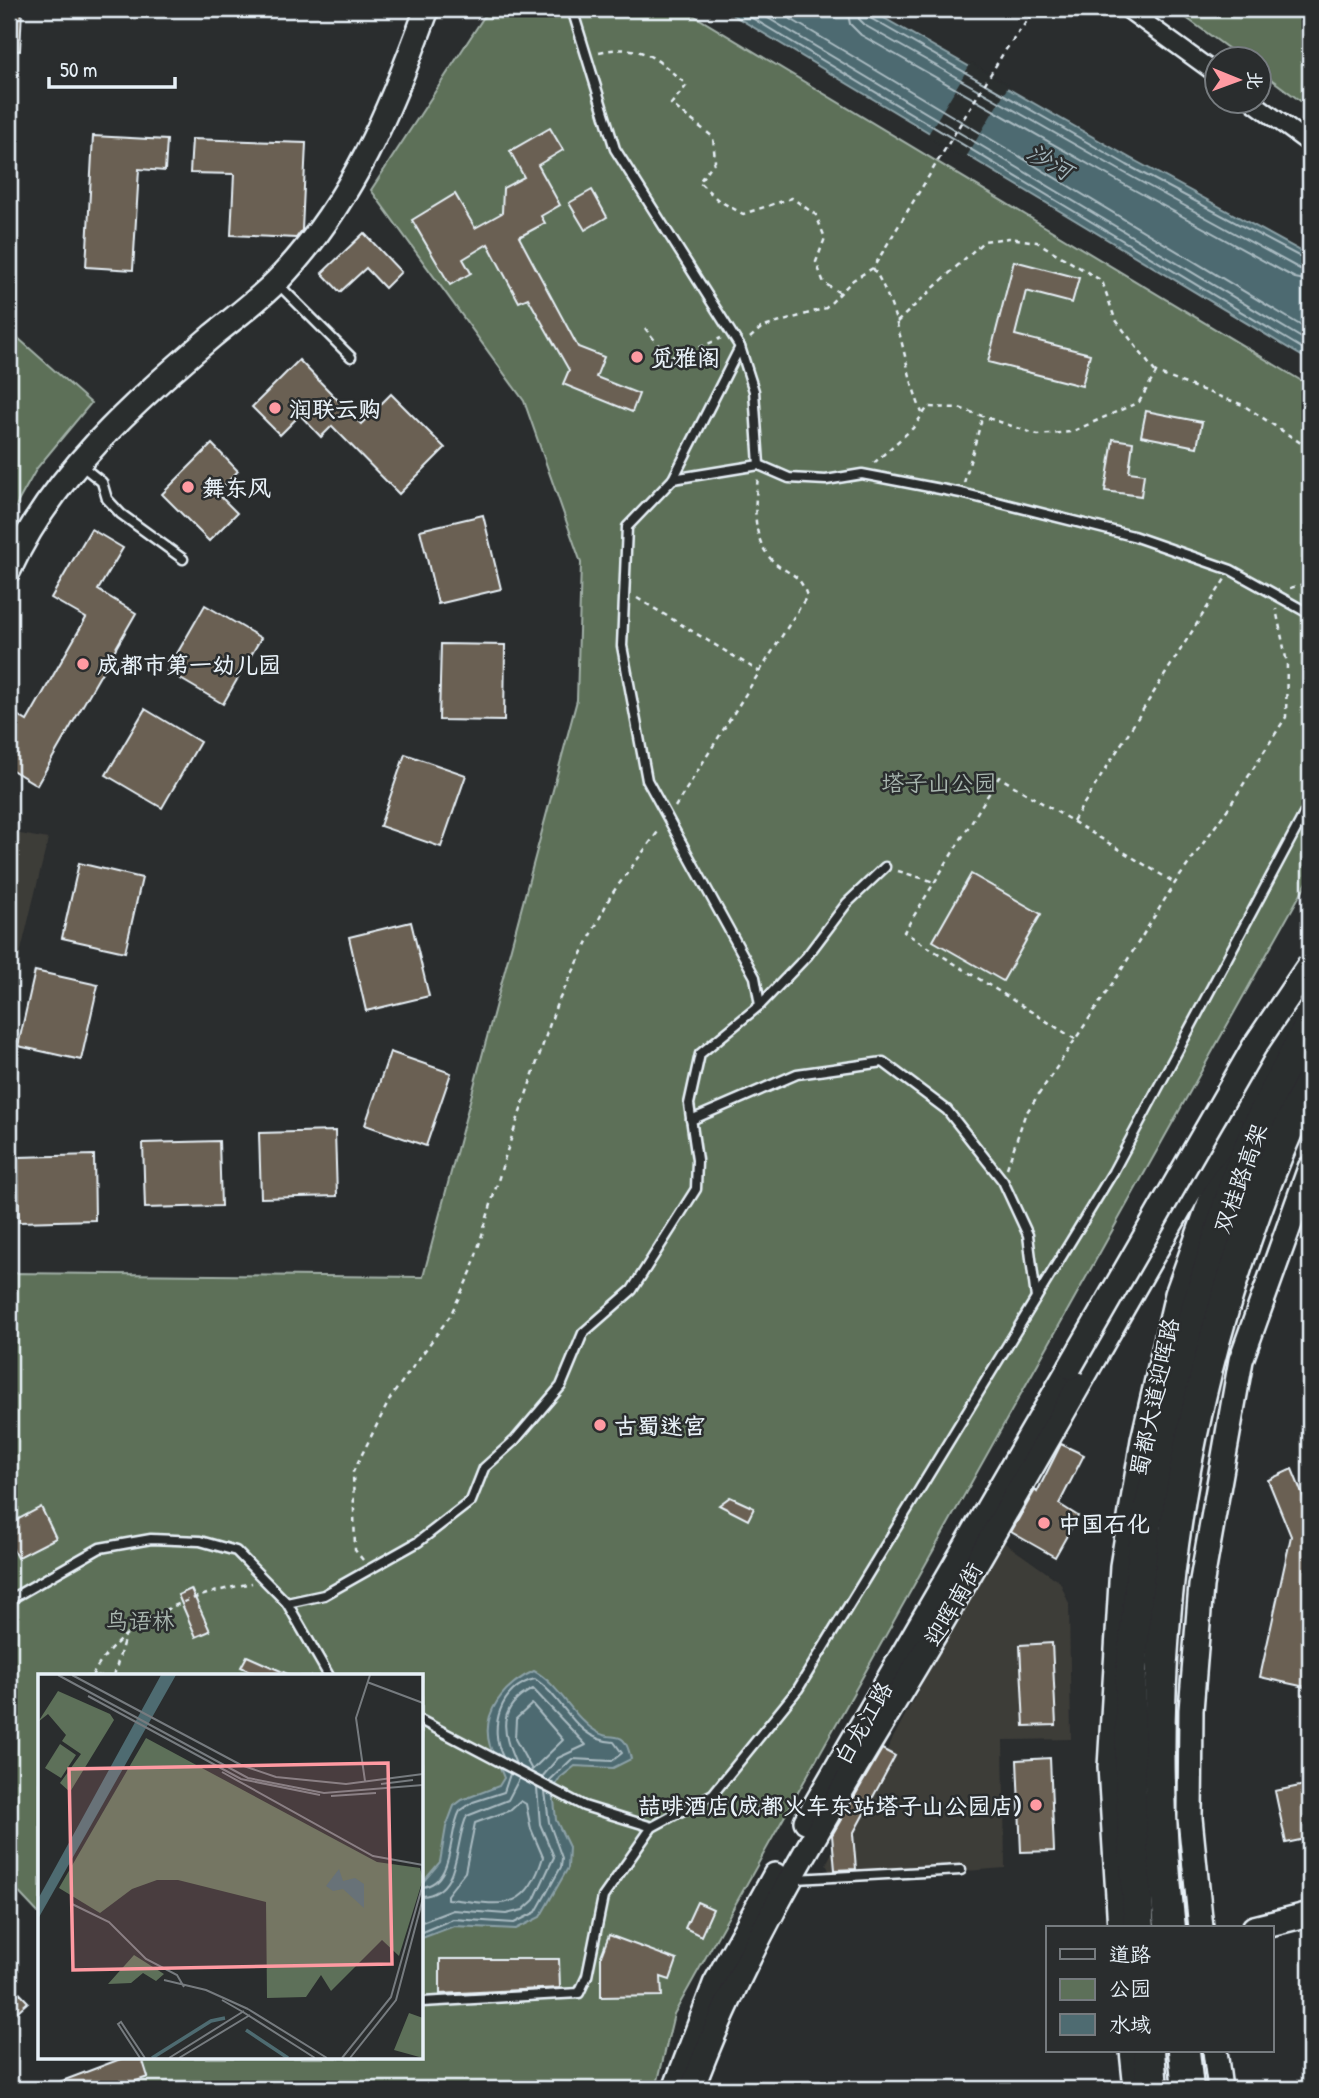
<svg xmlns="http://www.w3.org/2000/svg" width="1319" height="2098" viewBox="0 0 1319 2098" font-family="'Patrick Hand','LXGW WenKai TC',sans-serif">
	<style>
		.built { fill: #3e3d39 }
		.green { fill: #5d7059; stroke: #a2b0a8; stroke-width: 2 }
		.water { fill: #4e6b71; stroke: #8ca1a7; stroke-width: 2 }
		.pier { fill: #2a2d2e }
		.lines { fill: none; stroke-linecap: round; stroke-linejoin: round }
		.shore { stroke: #aabbc2; stroke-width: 2 }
		.building { fill: #6b6152; stroke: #e8f1f8; stroke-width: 2 }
		.lane-casing { stroke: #e8f1f8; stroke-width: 13 }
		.street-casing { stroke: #e8f1f8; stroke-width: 21 }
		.secondary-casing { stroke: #e8f1f8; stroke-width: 28 }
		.highway-casing { stroke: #e8f1f8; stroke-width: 35 }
		.path { stroke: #e8f1f8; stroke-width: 2.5; stroke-dasharray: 5 5; stroke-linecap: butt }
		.lane { stroke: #2a2d2e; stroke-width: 8 }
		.street { stroke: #2a2d2e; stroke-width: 16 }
		.secondary { stroke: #2a2d2e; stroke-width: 23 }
		.highway { stroke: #2a2d2e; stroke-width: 30 }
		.secondary-bridge-casing { stroke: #e8f1f8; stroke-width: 28; stroke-linecap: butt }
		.secondary-bridge { stroke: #2a2d2e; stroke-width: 23 }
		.poi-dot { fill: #ff9aa2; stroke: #2a2d2e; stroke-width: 2.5 }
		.labels { text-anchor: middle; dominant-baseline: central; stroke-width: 5; stroke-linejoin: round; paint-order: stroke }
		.poi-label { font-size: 23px; font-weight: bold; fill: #e8f1f8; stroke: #2a2d2e; text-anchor: start }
		.park-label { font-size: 23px; fill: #a9b7b0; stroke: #2a2d2e }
		.street-label { font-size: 23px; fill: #e8f1f8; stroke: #2a2d2e }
		.water-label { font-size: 24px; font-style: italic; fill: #a3b5bb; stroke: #2a2d2e }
		.inset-river { fill: none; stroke: #4e6b71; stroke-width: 3.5 }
		.inset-road { fill: none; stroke: #767b7f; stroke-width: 2 }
		.view { fill: #ff9aa2; fill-opacity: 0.15; stroke: #ff9aa2; stroke-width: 3.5 }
		.inset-edge { fill: none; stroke: #e8f1f8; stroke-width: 3.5 }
	</style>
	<rect width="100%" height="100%" fill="#2a2d2e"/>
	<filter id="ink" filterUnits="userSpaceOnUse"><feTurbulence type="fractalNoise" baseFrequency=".0143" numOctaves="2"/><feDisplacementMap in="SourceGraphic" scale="14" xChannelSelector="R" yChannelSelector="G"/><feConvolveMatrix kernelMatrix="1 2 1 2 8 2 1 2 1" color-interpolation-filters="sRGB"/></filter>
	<g filter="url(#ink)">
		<g class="built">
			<path d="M9 832 48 839 9 1000Z"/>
			<path d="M999 1539 1060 1582 1069 1604 1071 1739 1003 1740 1005 1868 834 1881 826 1864Z"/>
		</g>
		<g class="green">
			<path d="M489 9H683L1310 386V877L674 2014 656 2089H108L140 2058H422V1676H40V1915L9 1882V1273L423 1277 577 700 581 563 524 401 371 190Z"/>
			<path d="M1174 9H1310V108L1260 71V60L1243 59Z"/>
			<path d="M9 330 91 403 37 468 9 518Z"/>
		</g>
		<g class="water">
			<path d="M723 9H868L1130 158 1310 256V361Z"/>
			<path d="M534 1671C560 1685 572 1717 597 1732 614 1743 624 1726 631 1759L613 1768 575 1766 560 1778 553 1790 556 1820 569 1847 568 1868 540 1917 516 1929 454 1926 422 1938V1883L440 1862 446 1827 454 1806 462 1800 499 1786 504 1778C500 1767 494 1757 490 1746 480 1713 505 1684 534 1671Z"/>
		</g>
		<path class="pier" d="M971 63 1009 85 965 159 927 136Z"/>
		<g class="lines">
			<g class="shore">
				<path d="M737 9 1310 353"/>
				<path d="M753 9 1310 343"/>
				<path d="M774 9 1310 331"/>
				<path d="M847 9 850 24 861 35 1118 181 1295 278 1310 281"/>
				<path d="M857 9 859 19 866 26 1123 172 1300 269 1310 271"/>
				<path d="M866 9 870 18 1127 165 1310 262"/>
				<path d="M532 1704 563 1740 532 1770 515 1739 516 1719Z"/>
				<path d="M503 1757C488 1728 500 1687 535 1679 565 1699 574 1740 614 1742L622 1753 612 1761 572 1759 549 1781"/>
				<path d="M516 1764C502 1733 496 1707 533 1689L586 1745 558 1758 542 1777"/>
				<path d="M521 1801 526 1804 531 1829 543 1857C525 1917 498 1903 447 1899V1895L465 1872 475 1823 511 1810Z"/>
				<path d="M422 1887C455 1883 448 1832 460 1811L473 1802 504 1792 510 1774"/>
				<path d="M422 1896C462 1893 454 1841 467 1816L508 1800 519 1779"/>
				<path d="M422 1922 453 1910 506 1914 523 1910 534 1900 554 1857 540 1824 537 1788"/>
				<path d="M422 1932 453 1919 514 1923 536 1912 561 1867 562 1858 549 1822 545 1792"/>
			</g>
		</g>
		<g class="building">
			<path d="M9 9H22L20 51 9 50Z"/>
			<path d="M550 128 563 150 538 165 560 205 541 216 545 223 519 237 578 347 604 357 596 377 639 394 632 412 563 384 569 370 528 298 519 302 488 244 463 259 471 273 450 285 412 220 455 194 475 228 502 213 503 188 524 177 510 151Z"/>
			<path d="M93 136 167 140 165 171 139 169 133 270 86 267Z"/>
			<path d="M192 139 306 143 302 230 296 238 231 235 234 174 190 173Z"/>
			<path d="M592 190 607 217 585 230 569 203Z"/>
			<path d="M364 233 401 272 385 288 366 268 340 292 322 273Z"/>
			<path d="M1014 261 1079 278 1072 303 1026 291 1015 335 1090 354 1082 386 988 362Z"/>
			<path d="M299 360 361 424 391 394 445 448 399 494 332 426 321 437 300 415 280 435 252 407Z"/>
			<path d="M1146 411 1202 422 1197 447 1141 436Z"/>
			<path d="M1113 439 1133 442 1129 472 1144 474 1141 496 1105 491Z"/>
			<path d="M212 444 238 471 217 493 237 513 209 541 162 494Z"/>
			<path d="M483 515 501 589 438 604 420 530Z"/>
			<path d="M91 529 123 548 98 590 136 613 37 785 9 768V710L27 721 86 618 51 598Z"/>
			<path d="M205 605 261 638 223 704 167 671Z"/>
			<path d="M441 644 505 645 504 721 439 720Z"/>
			<path d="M145 709 200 742 162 808 106 775Z"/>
			<path d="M405 754 466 775 441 847 380 826Z"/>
			<path d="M79 863 142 878 125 952 62 938Z"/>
			<path d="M971 874 1041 914 1003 981 933 941Z"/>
			<path d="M411 922 429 996 366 1011 349 937Z"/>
			<path d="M35 971 98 985 81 1060 18 1046Z"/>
			<path d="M390 1052 451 1073 426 1146 365 1125Z"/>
			<path d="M335 1131 337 1196 261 1198 259 1133Z"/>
			<path d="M219 1141 221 1206 145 1208 143 1143Z"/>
			<path d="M94 1155 95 1220 19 1222 18 1157Z"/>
			<path d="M1061 1444 1084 1455 1059 1504 1078 1516 1055 1557 1011 1532 1035 1490 1037 1492Z"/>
			<path d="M1292 1469 1310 1513V1688L1260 1677 1291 1536 1268 1480Z"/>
			<path d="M730 1497 754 1508 748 1520 719 1505Z"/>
			<path d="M41 1507 56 1538 17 1558 9 1541V1524Z"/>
			<path d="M191 1589 210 1631 196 1637 178 1595Z"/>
			<path d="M1052 1643 1056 1725 1024 1726 1020 1645Z"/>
			<path d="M247 1656 292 1676H261L241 1667Z"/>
			<path d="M882 1749 895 1756 853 1834 856 1869 835 1870 832 1835Z"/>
			<path d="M1050 1758 1054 1851 1021 1852 1017 1760Z"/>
			<path d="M1310 1784V1838L1286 1843 1275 1791Z"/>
			<path d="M697 1902 713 1909 701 1936 685 1928Z"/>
			<path d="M609 1935 677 1960 670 1980 661 1977 662 1996 601 1997V1956Z"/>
			<path d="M440 1959H559L560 1988 440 1994Z"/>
			<path d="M9 1982 28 2002 9 2019Z"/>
			<path d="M123 2058H142L148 2077 113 2089H41Z"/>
		</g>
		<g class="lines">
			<g class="lane-casing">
				<g id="lane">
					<path d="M572 9 615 149 740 347 754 391 759 465"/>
					<path d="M278 284 351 357"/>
					<path d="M82 466 102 482 107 499 121 514 183 559"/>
					<path d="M673 479 759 465 789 478 826 480 862 474 961 493 1133 536 1231 570 1310 614"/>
					<path d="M760 1005 807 956 847 903 885 867"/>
					<path d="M691 1120 797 1074 883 1062 947 1110 1003 1181 1028 1235 1036 1298"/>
					<path d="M9 1600 100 1548 151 1539 200 1541 236 1551 287 1603 324 1595 418 1542 471 1501 484 1468 515 1440 561 1386 583 1333 632 1290 696 1189 697 1160 689 1104 700 1054 760 1005 755 977 647 780 622 646 627 527 673 479 740 347"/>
					<path d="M287 1603 329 1676"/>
					<path d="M422 1721 584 1806 652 1827"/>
					<path d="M796 1879 961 1870"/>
					<path d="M422 2002 579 1993 587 1976 603 1897 652 1827 713 1794 798 1689 1113 1172 1310 803"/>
				</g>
			</g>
			<g class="street-casing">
				<g id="street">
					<path d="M1127 9 1218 75"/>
					<path d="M1253 102 1310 144"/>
				</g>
			</g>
			<g class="secondary-casing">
				<g id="secondary">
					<path d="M9 570C52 475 134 403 212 336 234 318 257 301 277 281 352 204 391 108 427 9"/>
					<path d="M806 1821 1070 1367"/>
					<path d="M1120 1928 1110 1767 1122 1566 1143 1440 1177 1294 1236 1130 1309 978"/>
					<path d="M1201 1928 1190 1818 1191 1710 1201 1586 1241 1360 1310 1168"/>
					<path d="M1254 1928 1310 1914"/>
					<path d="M1132 2051 1136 2089"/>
					<path d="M1215 2051 1220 2089"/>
					<path d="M675 2089 715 1984 775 1875"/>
					<path d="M692 2089C750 1931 844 1788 929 1644 1023 1485 1113 1323 1206 1163L1236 1130"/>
				</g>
			</g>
			<g class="highway-casing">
				<g id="highway">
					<path d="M1139 1928 1130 1777 1131 1673 1146 1524 1187 1339 1238 1174 1260 1121 1310 1024"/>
					<path d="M1170 1928C1144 1705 1166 1488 1234 1274 1256 1208 1278 1145 1310 1083"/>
					<path d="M1149 2051 1152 2089"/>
					<path d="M1184 2051 1188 2089"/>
				</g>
			</g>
			<g class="path">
				<path d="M599 52C644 43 655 58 687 85L671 104 713 137 715 161 699 182 718 200 743 214 792 198 816 215 825 238 816 262 824 283 840 293"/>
				<path d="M873 268C902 313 902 364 922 413"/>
				<path d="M897 322 984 241 1009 238 1037 242 1102 281 1115 319 1156 373"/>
				<path d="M645 328 668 357 685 354 721 338"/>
				<path d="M750 338 761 328 826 308 853 280 873 268 1004 52 1036 9"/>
				<path d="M874 463 913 428 928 407 959 408 1038 435 1071 432 1139 402 1156 373 1243 405 1310 449"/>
				<path d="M964 483 983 415"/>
				<path d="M1290 588 1310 582"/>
				<path d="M637 598 760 672"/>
				<path d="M675 807 807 596C798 568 785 576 770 558 751 535 755 504 758 477"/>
				<path d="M1073 821 1225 579"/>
				<path d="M898 871 935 882"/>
				<path d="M1075 1039 904 932 999 777 1175 883"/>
				<path d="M1007 1168 1025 1115 1120 972 1175 883 1229 807 1286 717 1287 663 1276 609"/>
				<path d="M363 1560 355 1550 353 1472 391 1397 450 1316 471 1272 505 1157 556 1006 611 895 660 829"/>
				<path d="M92 1676C123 1618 191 1595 252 1583"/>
				<path d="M114 1676 125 1636"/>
			</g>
			<use href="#lane" class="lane"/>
			<use href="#street" class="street"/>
			<use href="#secondary" class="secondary"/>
			<use href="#highway" class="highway"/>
			<g class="secondary-bridge-casing">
				<path id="secondary-bridge" d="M1070 1367 1254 1047 1310 964"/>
			</g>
			<use href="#secondary-bridge" class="secondary-bridge"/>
		</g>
	</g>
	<g class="poi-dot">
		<circle cx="637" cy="357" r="7"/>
		<circle cx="275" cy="408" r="7"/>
		<circle cx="188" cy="487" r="7"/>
		<circle cx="83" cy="664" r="7"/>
		<circle cx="600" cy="1425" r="7"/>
		<circle cx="1044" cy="1523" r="7"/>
		<circle cx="1036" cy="1805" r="7"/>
	</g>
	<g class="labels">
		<g class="poi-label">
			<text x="651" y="357">觅雅阁</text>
			<text x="289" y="408">润联云购</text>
			<text x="202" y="487">舞东风</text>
			<text x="97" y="664">成都市第一幼儿园</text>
			<text x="614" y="1425">古蜀迷宫</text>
			<text x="1058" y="1523">中国石化</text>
			<text x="1022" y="1805" text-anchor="end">喆啡酒店(成都火车东站塔子山公园店)</text>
		</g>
		<g class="park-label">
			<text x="939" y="782">塔子山公园</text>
			<text x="140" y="1620">鸟语林</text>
		</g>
		<g class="street-label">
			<text transform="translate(1240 1178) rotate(-70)">双桂路高架</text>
			<text transform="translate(1154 1397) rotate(-78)">蜀都大道迎晖路</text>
			<text transform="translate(953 1604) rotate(-60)">迎晖南街</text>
			<text transform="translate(863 1723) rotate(-60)">白龙江路</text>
		</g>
		<g class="water-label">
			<text transform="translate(1050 161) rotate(30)">沙河</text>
		</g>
	</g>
	<g transform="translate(38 1674)">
		<rect width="385" height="385" fill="#2a2d2e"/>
		<path d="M20 17 72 40 76 46 32 118 22 109 43 80 24 67 28 61 10 40 0 48ZM108 64 339 188 382 194 385 205 361 282 344 266 293 317 283 301 268 323 229 324 228 228 140 206H119L94 215 62 239 21 214ZM22 70 38 81 23 104 7 94ZM96 281 126 300 118 307 105 299 93 309 70 310ZM371 339 385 344V384L356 376Z" fill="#5d7059"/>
		<path d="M123 1H138L0 245V225ZM301 195 305 207 317 204 326 210V234L305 215 295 217 288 212Z" fill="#4e6b71"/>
		<path class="inset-river" d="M208 356 250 384M114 384 173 347 187 344"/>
		<path class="inset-road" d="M20 1 210 104 286 119 385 111M34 1 203 91 238 103 308 110 385 100M329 8 385 29M50 22 203 105 282 121M184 98 335 182 385 191M327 107 318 44 332 1M343 110 375 106M293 122 338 119M34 230 71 248 108 285 139 301 146 313M126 306 168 316 210 335M184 326 205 338M210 335 289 384M205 338 277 384M102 384 80 350 83 348 107 384M131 384 206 337M141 384 212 341M304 384 353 323 385 210M312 384 358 326 385 224"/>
		<path class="view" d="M350 89 354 290 35 296 31 95Z"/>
		<rect width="385" height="385" class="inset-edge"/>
	</g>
	<rect width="1319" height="2098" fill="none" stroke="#2a2d2e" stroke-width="35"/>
	<rect x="18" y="18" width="1284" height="2063" fill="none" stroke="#e8f1f8" stroke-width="2.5" filter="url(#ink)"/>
	<rect x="1046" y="1926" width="228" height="126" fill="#2a2d2e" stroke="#767b7f" stroke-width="2"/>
	<rect x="1060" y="1949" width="35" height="10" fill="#2a2d2e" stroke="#767b7f" stroke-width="2"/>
	<text x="1109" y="1962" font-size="21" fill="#e8f1f8">道路</text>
	<rect x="1060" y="1979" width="35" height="21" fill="#5d7059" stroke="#767b7f" stroke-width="2"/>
	<text x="1109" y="1996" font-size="21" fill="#e8f1f8">公园</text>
	<rect x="1060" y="2014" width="35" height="21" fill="#4e6b71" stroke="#767b7f" stroke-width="2"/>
	<text x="1109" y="2032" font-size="21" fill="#e8f1f8">水域</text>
	<g transform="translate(1238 80) rotate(91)"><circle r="33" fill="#2a2d2e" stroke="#767b7f" stroke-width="2"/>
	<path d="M0-5L12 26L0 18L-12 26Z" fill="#ff9aa2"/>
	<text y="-10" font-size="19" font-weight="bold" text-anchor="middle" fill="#e8f1f8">北</text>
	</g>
	<path d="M49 77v10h126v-10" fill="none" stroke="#e8f1f8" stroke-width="3.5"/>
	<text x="60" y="77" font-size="21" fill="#e8f1f8" stroke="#2a2d2e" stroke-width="5" paint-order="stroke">50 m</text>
</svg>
